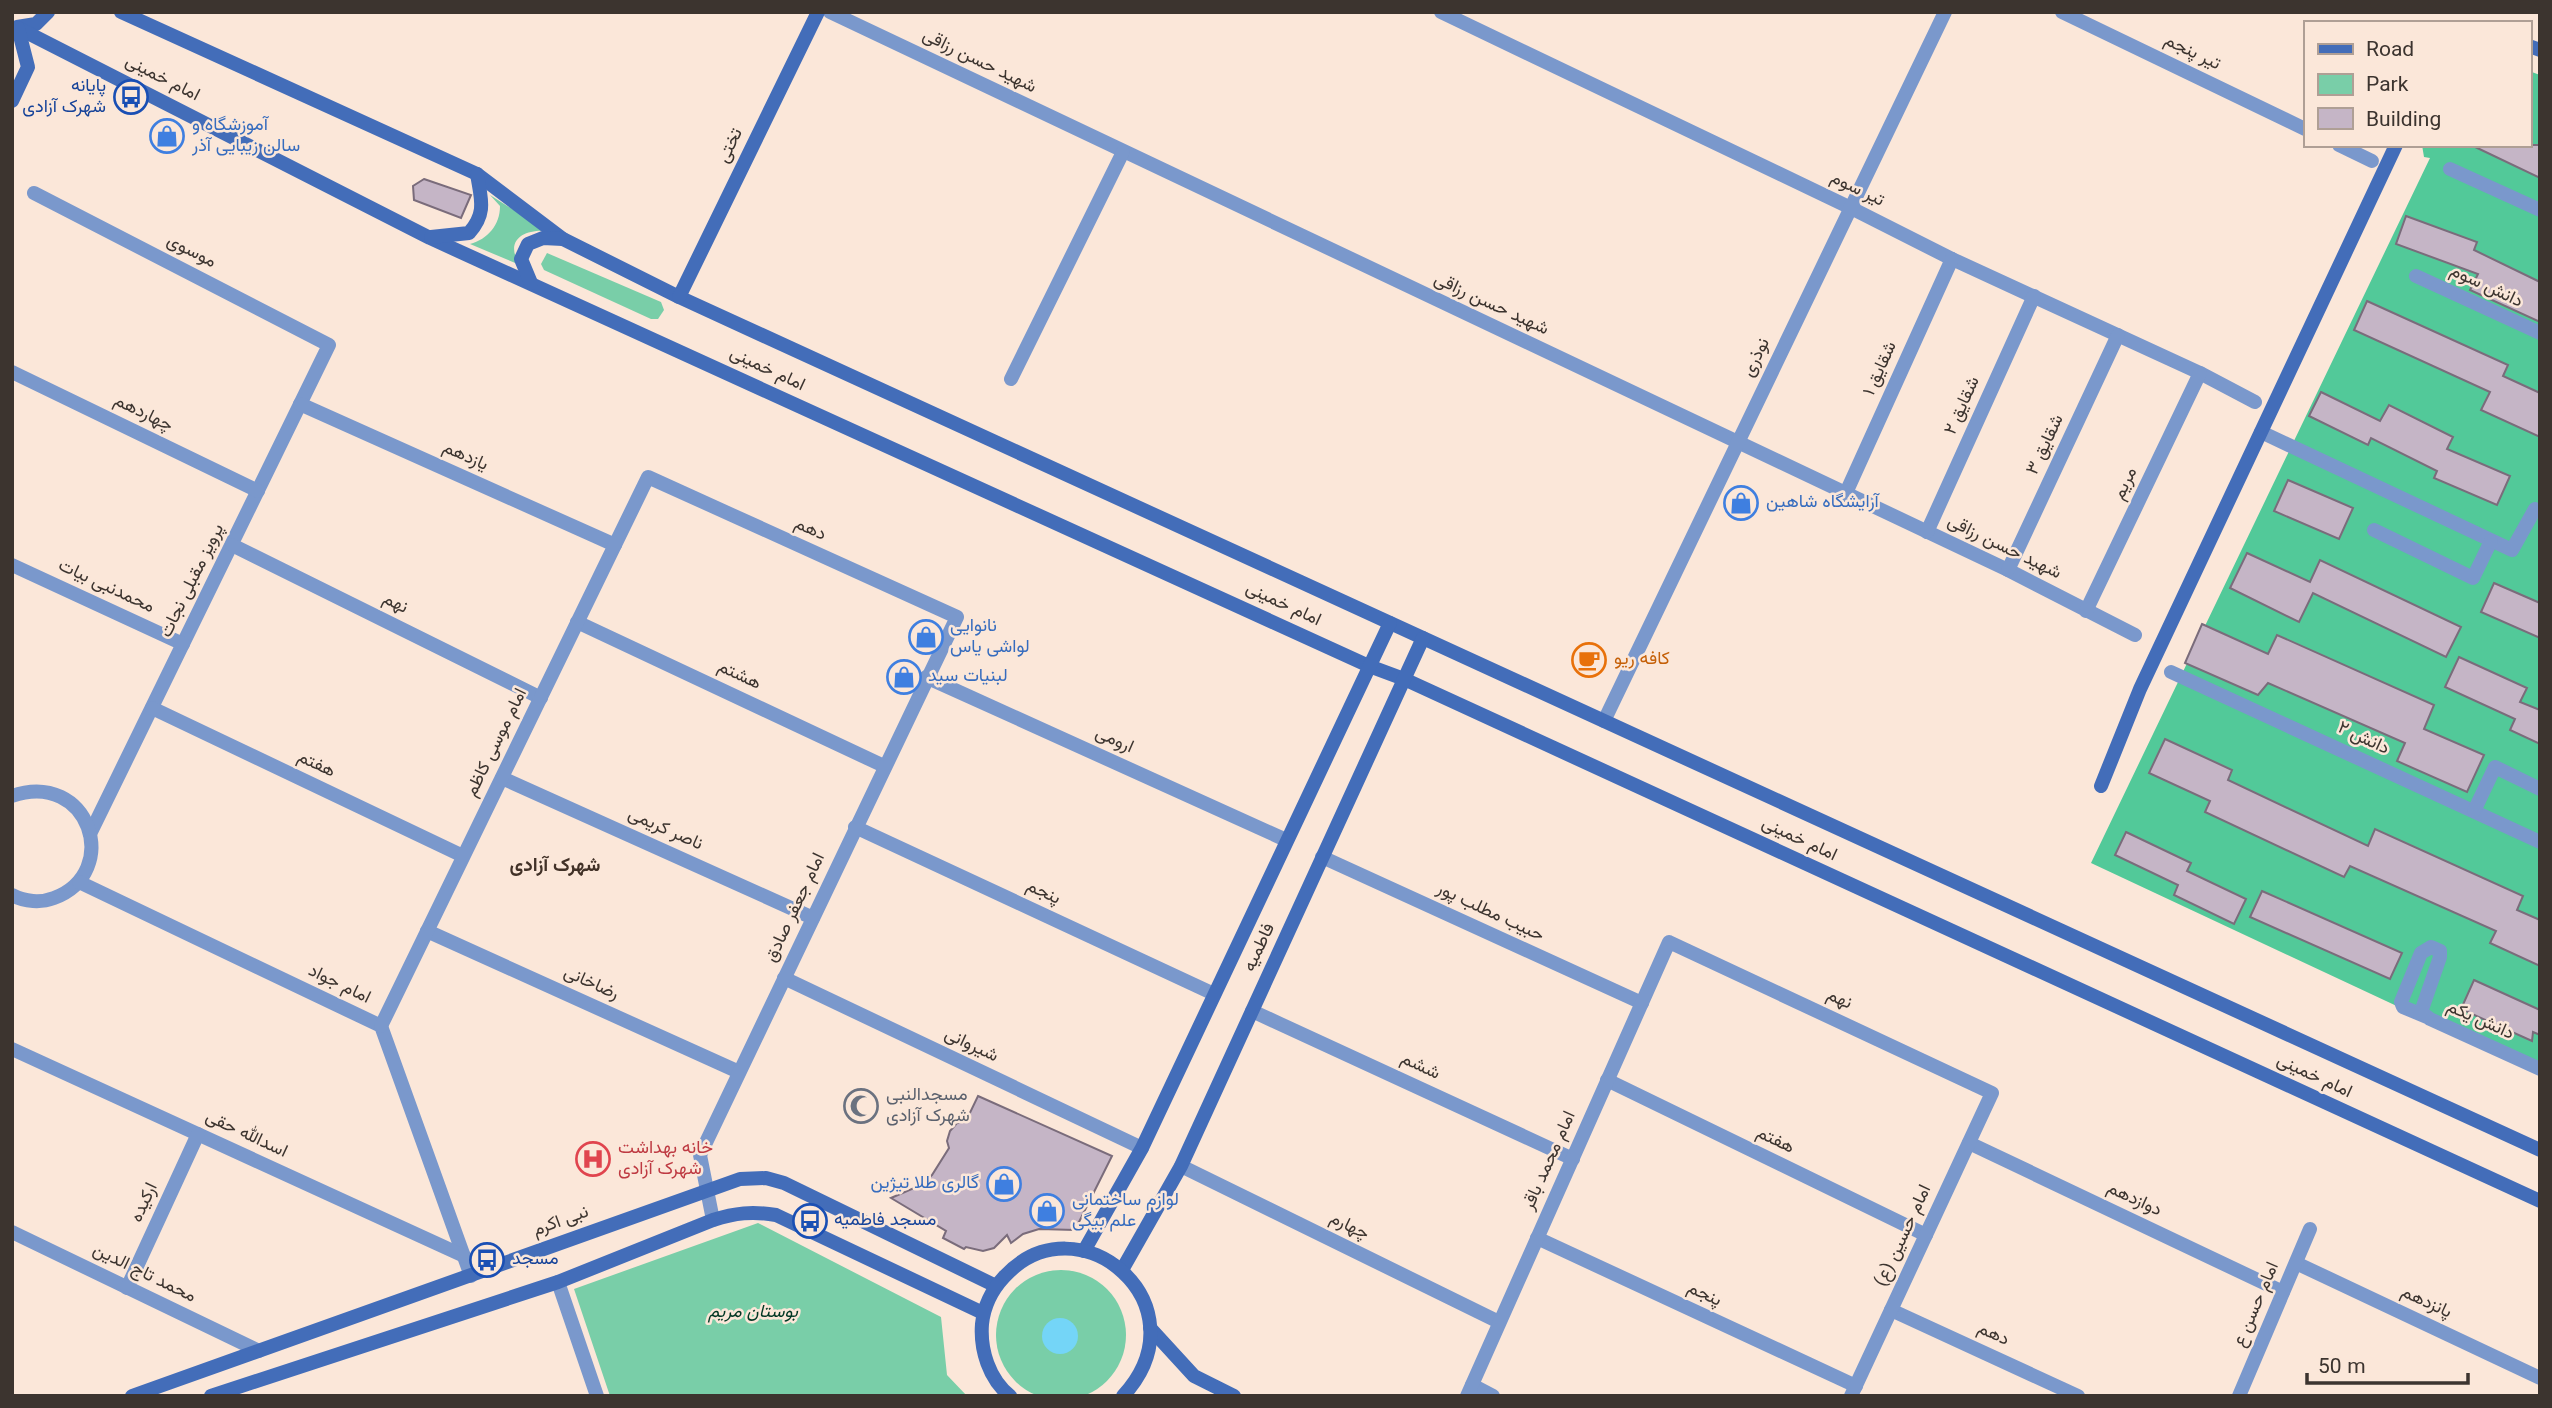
<svg xmlns="http://www.w3.org/2000/svg" width="2552" height="1408" viewBox="0 0 2552 1408" font-family="Georgia,Vazirmatn,serif">
	<style>
		.green { fill: #79cea8 }
		.forest { fill: #52c999 }
		.water { fill: #74d5f7 }
		.building { fill: #c5b5c6; stroke: #7a6c7b; stroke-width: 2 }
		.lines { fill: none; stroke-linecap: round; stroke-linejoin: round }
		.street { stroke: #7a98cc; stroke-width: 14 }
		.secondary { stroke: #436db9; stroke-width: 14 }
		.labels { text-anchor: middle; dominant-baseline: central; stroke-width: 5; stroke-linejoin: round; paint-order: stroke }
		.street-label { font-size: 18px; fill: #3c342f; stroke: #fbe7d9 }
		.transit-label { font-size: 18px; fill: #164399; stroke: #fbe7d9; text-anchor: start }
		.shop-label { font-size: 18px; fill: #366cbe; stroke: #fbe7d9; text-anchor: start }
		.food-label { font-size: 18px; fill: #c56008; stroke: #fbe7d9; text-anchor: start }
		.worship-label { font-size: 18px; fill: #5b616d; stroke: #fbe7d9; text-anchor: start }
		.health-label { font-size: 18px; fill: #be3a42; stroke: #fbe7d9; text-anchor: start }
		.park-label { font-size: 18px; font-style: italic; fill: #003724; stroke: #fbe7d9 }
		.neighbourhood-label { font-size: 19px; font-weight: bold; fill: #413127; stroke: #fbe7d9 }
	</style>
	<rect width="100%" height="100%" fill="#fbe7d9"/>
	<g class="green">
		<path d="M490 195 547 231C523 229 504 241 520 265L470 244C488 239 500 225 500 206Z"/>
		<path d="M547 253 661 302 664 310 658 319H651L544 270 541 264Z"/>
		<path d="M758 1223 941 1317 947 1375 967 1396H610L574 1289Z"/>
		<circle cx="1061" cy="1335" r="65"/>
	</g>
	<path class="forest" d="M2529 71 2540 75V1073L2091 863 2430 158 2424 157 2422 145H2529Z"/>
	<circle class="water" cx="1060" cy="1336" r="18"/>
	<g class="building">
		<path d="M2471 145H2540V178Z"/>
		<path d="M424 179 471 195 461 218 414 200 413 186Z"/>
		<path d="M2406 216 2477 242 2474 250 2540 282V322L2470 290 2478 274 2396 244Z"/>
		<path d="M2367 301 2508 365 2503 376 2540 393V437L2481 410 2490 392 2354 330Z"/>
		<path d="M2321 392 2380 421 2389 405 2453 437 2447 449 2510 476 2497 505 2434 478 2437 471 2371 438 2368 445 2309 416Z"/>
		<path d="M2288 480 2353 508 2339 539 2274 511Z"/>
		<path d="M2247 553 2310 582 2320 560 2461 627 2446 657 2313 593 2299 622 2230 588Z"/>
		<path d="M2494 583 2540 603V638L2481 612Z"/>
		<path d="M2202 624 2268 654 2277 635 2434 705 2424 729 2484 755 2467 792 2397 761 2405 743 2268 683 2258 695 2185 663Z"/>
		<path d="M2459 657 2527 688 2520 702 2540 710V744L2510 730 2515 719 2445 687Z"/>
		<path d="M2165 739 2232 770 2228 780 2368 846 2375 829 2523 896 2517 910 2540 920V966L2490 943 2496 931 2350 866 2344 877 2205 812 2210 801 2149 773Z"/>
		<path d="M2126 832 2191 863 2187 871 2246 899 2234 924 2174 895 2178 885 2115 855Z"/>
		<path d="M2262 891 2402 953 2390 979 2250 917Z"/>
		<path d="M2474 980 2540 1010V1035L2533 1032 2532 1041 2461 1009Z"/>
		<path d="M978 1096 1112 1156 1075 1230 1039 1229 1023 1234 1011 1243 1007 1235 994 1248 983 1251 966 1247 964 1249 943 1238 946 1231 891 1198 919 1186 932 1175 949 1148 947 1141 950 1131 957 1123 967 1119Z"/>
	</g>
	<g class="lines">
		<g class="street">
			<path d="M830 12 2008 570 2135 635"/>
			<path d="M1441 12 1851 208 1952 259 2200 373 2255 402"/>
			<path d="M2062 12 2305 129"/>
			<path d="M2339 145 2372 161"/>
			<path d="M2450 169 2540 210"/>
			<path d="M34 193 329 345 90 834"/>
			<path d="M2416 276 2540 333"/>
			<path d="M12 372 258 491"/>
			<path d="M1011 379 1123 152"/>
			<path d="M300 404 615 545"/>
			<path d="M2261 432 2512 550 2535 509"/>
			<path d="M1845 495 1952 259"/>
			<path d="M2374 530 2473 578 2491 541"/>
			<path d="M1927 532 2034 296"/>
			<path d="M232 545 541 698"/>
			<path d="M12 565 183 644"/>
			<path d="M2008 570 2118 335"/>
			<path d="M2086 611 2200 373"/>
			<path d="M577 622 884 766"/>
			<path d="M2171 672 2540 842"/>
			<path d="M926 677 1286 840"/>
			<path d="M152 708 463 856"/>
			<path d="M1604 721 1945 12"/>
			<path d="M502 778 813 918"/>
			<path d="M12 796C89 769 123 872 54 898 41 903 25 902 12 895"/>
			<path d="M2474 811 2495 767 2540 789"/>
			<path d="M855 827 1214 994"/>
			<path d="M1322 857 1642 1003"/>
			<path d="M79 882 381 1026 471 1276"/>
			<path d="M427 931 739 1072"/>
			<path d="M784 978 1142 1148"/>
			<path d="M1252 1011 1573 1159"/>
			<path d="M2427 1017 2403 1007 2401 1002 2421 953 2431 947 2440 951V957L2421 1012 2430 1019 2540 1069"/>
			<path d="M381 1026 648 477 957 617 700 1155 713 1220"/>
			<path d="M12 1049 464 1256"/>
			<path d="M1607 1080 1926 1235"/>
			<path d="M1969 1143 2283 1292"/>
			<path d="M1181 1166 1499 1322"/>
			<path d="M12 1232 259 1351"/>
			<path d="M1537 1238 1856 1386"/>
			<path d="M2296 1263 2540 1378"/>
			<path d="M558 1282 597 1396"/>
			<path d="M127 1288 198 1134"/>
			<path d="M1891 1310 2078 1396"/>
			<path d="M1472 1385 1493 1396"/>
			<path d="M1467 1396 1669 942 1992 1093 1851 1396"/>
			<path d="M2239 1396 2310 1229"/>
		</g>
		<g class="secondary">
			<path d="M121 12 477 174 563 239 679 297 2540 1150"/>
			<path d="M17 27 36 24 48 12"/>
			<path d="M18 28 430 238 1369 666 1404 679 2540 1201"/>
			<path d="M2529 46 2540 50"/>
			<path d="M12 101 28 67 18 28"/>
			<path d="M431 237 469 233C487 213 481 199 477 174"/>
			<path d="M531 283 521 259 528 244 543 238 563 239"/>
			<path d="M679 297 818 12"/>
			<path d="M2101 786 2140 689 2396 145"/>
			<path d="M1084 1251 1142 1148 1390 623"/>
			<path d="M1122 1270 1181 1166 1423 638"/>
			<path d="M1150 1328 1194 1376 1234 1396"/>
			<path d="M132 1396 740 1179 766 1178 784 1183 996 1286"/>
			<path d="M211 1396 558 1282 713 1220C735 1213 752 1211 776 1215L983 1313"/>
			<path d="M1010 1396C989 1379 980 1350 982 1324 984 1305 991 1291 1004 1277 1078 1196 1207 1305 1123 1396"/>
		</g>
	</g>
	<defs>
		<g id="bus-ring" transform="scale(1.75)"><circle r="9.5" fill="#fbe7d9" stroke="#1a4fb4" stroke-width="1.5"/><path d="M-5-6H5V4H4V6H2V4H-2V6H-4V4H-5ZM-3.5-4V0h7V-4ZM-3.5 1.2v1.5H-2V1.2ZM2 1.2v1.5H3.5V1.2Z" fill="#1a4fb4"/></g>
		<g id="shop-ring" transform="scale(1.75)"><circle r="9.5" fill="#fbe7d9" stroke="#3f7fe0" stroke-width="1.5"/><path d="M-5-2.5h2.3a2.7 3.5 0 0 1 5.4 0H5L5.5 6h-11ZM-1.5-2.5h3a1.5 2.3 0 0 0-3 0Z" fill="#3f7fe0"/></g>
		<g id="cafe-ring" transform="scale(1.75)"><circle r="9.5" fill="#fbe7d9" stroke="#e8710a" stroke-width="1.5"/><path d="M-5.5-4.5H6V0H3Q3 3.5 0 3.5H-2.5Q-5.5 3.5-5.5 0ZM3-3.2v2h1.7v-2ZM-6 4.5H4V6H-6Z" fill="#e8710a"/></g>
		<g id="mosque-ring" transform="scale(1.75)"><circle r="9.5" fill="#fbe7d9" stroke="#6b7280" stroke-width="1.5"/><path d="M3.5-4.9A6 6 0 1 0 3.5 4.9A5 5 0 1 1 3.5-4.9Z" fill="#6b7280"/></g>
		<g id="hospital-ring" transform="scale(1.75)"><circle r="9.5" fill="#fbe7d9" stroke="#e0444e" stroke-width="1.5"/><path d="M-5-5h3v3.5h4V-5h3V5h-3V1.5h-4V5h-3Z" fill="#e0444e"/></g>
	</defs>
	<g fill-rule="evenodd">
		<use href="#bus-ring" x="131" y="97"/>
		<use href="#shop-ring" x="167" y="136"/>
		<use href="#shop-ring" x="1741" y="503"/>
		<use href="#shop-ring" x="926" y="637"/>
		<use href="#cafe-ring" x="1589" y="660"/>
		<use href="#shop-ring" x="904" y="677"/>
		<use href="#mosque-ring" x="861" y="1106"/>
		<use href="#hospital-ring" x="593" y="1159"/>
		<use href="#shop-ring" x="1004" y="1184"/>
		<use href="#shop-ring" x="1047" y="1211"/>
		<use href="#bus-ring" x="810" y="1221"/>
		<use href="#bus-ring" x="487" y="1260"/>
	</g>
	<g class="labels">
		<g class="street-label">
			<text transform="translate(2192 53) rotate(26)">تیر پنجم</text>
			<text transform="translate(979 62) rotate(26)">شهید حسن رزاقی</text>
			<text transform="translate(162 79) rotate(27)">امام خمینی</text>
			<text transform="translate(731 146) rotate(-64)">تختی</text>
			<text transform="translate(1857 190) rotate(26)">تیر سوم</text>
			<text transform="translate(191 252) rotate(27)">موسوی</text>
			<text transform="translate(2486 287) rotate(25)">دانش سوم</text>
			<text transform="translate(1491 305) rotate(25)">شهید حسن رزاقی</text>
			<text transform="translate(1757 358) rotate(-64)">نوذری</text>
			<text transform="translate(1881 369) rotate(-66)">شقایق ۱</text>
			<text transform="translate(767 370) rotate(25)">امام خمینی</text>
			<text transform="translate(1963 406) rotate(-66)">شقایق ۲</text>
			<text transform="translate(143 414) rotate(26)">چهاردهم</text>
			<text transform="translate(2046 445) rotate(-65)">شقایق ۳</text>
			<text transform="translate(465 457) rotate(24)">یازدهم</text>
			<text transform="translate(2126 484) rotate(-65)">مریم</text>
			<text transform="translate(810 530) rotate(24)">دهم</text>
			<text transform="translate(2004 548) rotate(26)">شهید حسن رزاقی</text>
			<text transform="translate(193 581) rotate(-64)">پرویز مقبلی نجات</text>
			<text transform="translate(106 587) rotate(25)">محمدنبی بیات</text>
			<text transform="translate(395 604) rotate(26)">نهم</text>
			<text transform="translate(1283 605) rotate(25)">امام خمینی</text>
			<text transform="translate(739 676) rotate(25)">هشتم</text>
			<text transform="translate(2363 739) rotate(25)">دانش ۲</text>
			<text transform="translate(1114 741) rotate(24)">ارومی</text>
			<text transform="translate(497 743) rotate(-64)">امام موسی کاظم</text>
			<text transform="translate(316 765) rotate(25)">هفتم</text>
			<text transform="translate(665 830) rotate(24)">ناصر کریمی</text>
			<text transform="translate(1799 840) rotate(25)">امام خمینی</text>
			<text transform="translate(1043 893) rotate(25)">پنجم</text>
			<text transform="translate(796 908) rotate(-65)">امام جعفر صادق</text>
			<text transform="translate(1490 913) rotate(25)">حبیب مطلب پور</text>
			<text transform="translate(1260 948) rotate(-65)">فاطمیه</text>
			<text transform="translate(591 984) rotate(24)">رضاخانی</text>
			<text transform="translate(339 985) rotate(26)">امام جواد</text>
			<text transform="translate(1839 1000) rotate(25)">نهم</text>
			<text transform="translate(2480 1021) rotate(24)">دانش یکم</text>
			<text transform="translate(971 1046) rotate(25)">شیروانی</text>
			<text transform="translate(1420 1067) rotate(25)">ششم</text>
			<text transform="translate(2314 1077) rotate(25)">امام خمینی</text>
			<text transform="translate(246 1135) rotate(25)">اسدالله حقی</text>
			<text transform="translate(1775 1141) rotate(26)">هفتم</text>
			<text transform="translate(1550 1161) rotate(-66)">امام محمد باقر</text>
			<text transform="translate(2134 1200) rotate(25)">دوازدهم</text>
			<text transform="translate(145 1203) rotate(-65)">ارکیده</text>
			<text transform="translate(561 1222) rotate(-20)">نبی اکرم</text>
			<text transform="translate(1349 1227) rotate(26)">چهارم</text>
			<text transform="translate(1904 1236) rotate(-65)">امام حسین (ع)</text>
			<text transform="translate(144 1274) rotate(26)">محمد تاج الدین</text>
			<text transform="translate(1704 1295) rotate(25)">پنجم</text>
			<text transform="translate(2426 1303) rotate(25)">پانزدهم</text>
			<text transform="translate(2257 1305) rotate(-67)">امام حسن ع</text>
			<text transform="translate(1993 1335) rotate(25)">دهم</text>
		</g>
		<g class="transit-label">
			<text x="106" y="87" text-anchor="end">پایانه<tspan x="106" dy="21">شهرک آزادی</tspan></text>
			<text x="834" y="1221">مسجد فاطمیه</text>
			<text x="512" y="1260">مسجد</text>
		</g>
		<g class="shop-label">
			<text x="192" y="126">آموزشگاه و<tspan x="192" dy="21">سالن زیبایی آذر</tspan></text>
			<text x="1766" y="503">آرایشگاه شاهین</text>
			<text x="950" y="627">نانوایی<tspan x="950" dy="21">لواشی یاس</tspan></text>
			<text x="928" y="677">لبنیات سید</text>
			<text x="979" y="1184" text-anchor="end">گالری طلا تیژین</text>
			<text x="1072" y="1201">لوازم ساختمانی<tspan x="1072" dy="21">علم بیگی</tspan></text>
		</g>
		<g class="food-label">
			<text x="1614" y="660">کافه ریو</text>
		</g>
		<g class="worship-label">
			<text x="886" y="1096">مسجدالنبی<tspan x="886" dy="21">شهرک آزادی</tspan></text>
		</g>
		<g class="health-label">
			<text x="618" y="1149">خانه بهداشت<tspan x="618" dy="21">شهرک آزادی</tspan></text>
		</g>
		<g class="park-label">
			<text x="753" y="1313">بوستان مریم</text>
		</g>
		<g class="neighbourhood-label">
			<text x="555" y="866">شهرک آزادی</text>
		</g>
	</g>
	<rect width="2552" height="1408" fill="none" stroke="#3c342f" stroke-width="28"/>
	<rect x="2304" y="21" width="228" height="126" fill="#fbe7d9" stroke="#af9f95" stroke-width="2"/>
	<rect x="2318" y="44" width="35" height="10" fill="#436db9" stroke="#af9f95" stroke-width="2"/>
	<text x="2366" y="56" font-size="21" fill="#3c342f">Road</text>
	<rect x="2318" y="74" width="35" height="21" fill="#79cea8" stroke="#af9f95" stroke-width="2"/>
	<text x="2366" y="91" font-size="21" fill="#3c342f">Park</text>
	<rect x="2318" y="108" width="35" height="21" fill="#c5b5c6" stroke="#af9f95" stroke-width="2"/>
	<text x="2366" y="126" font-size="21" fill="#3c342f">Building</text>
	<path d="M2307 1373v10h161v-10" fill="none" stroke="#3c342f" stroke-width="3.5"/>
	<text x="2318" y="1373" font-size="21" fill="#3c342f" stroke="#fbe7d9" stroke-width="5" paint-order="stroke">50 m</text>
</svg>
